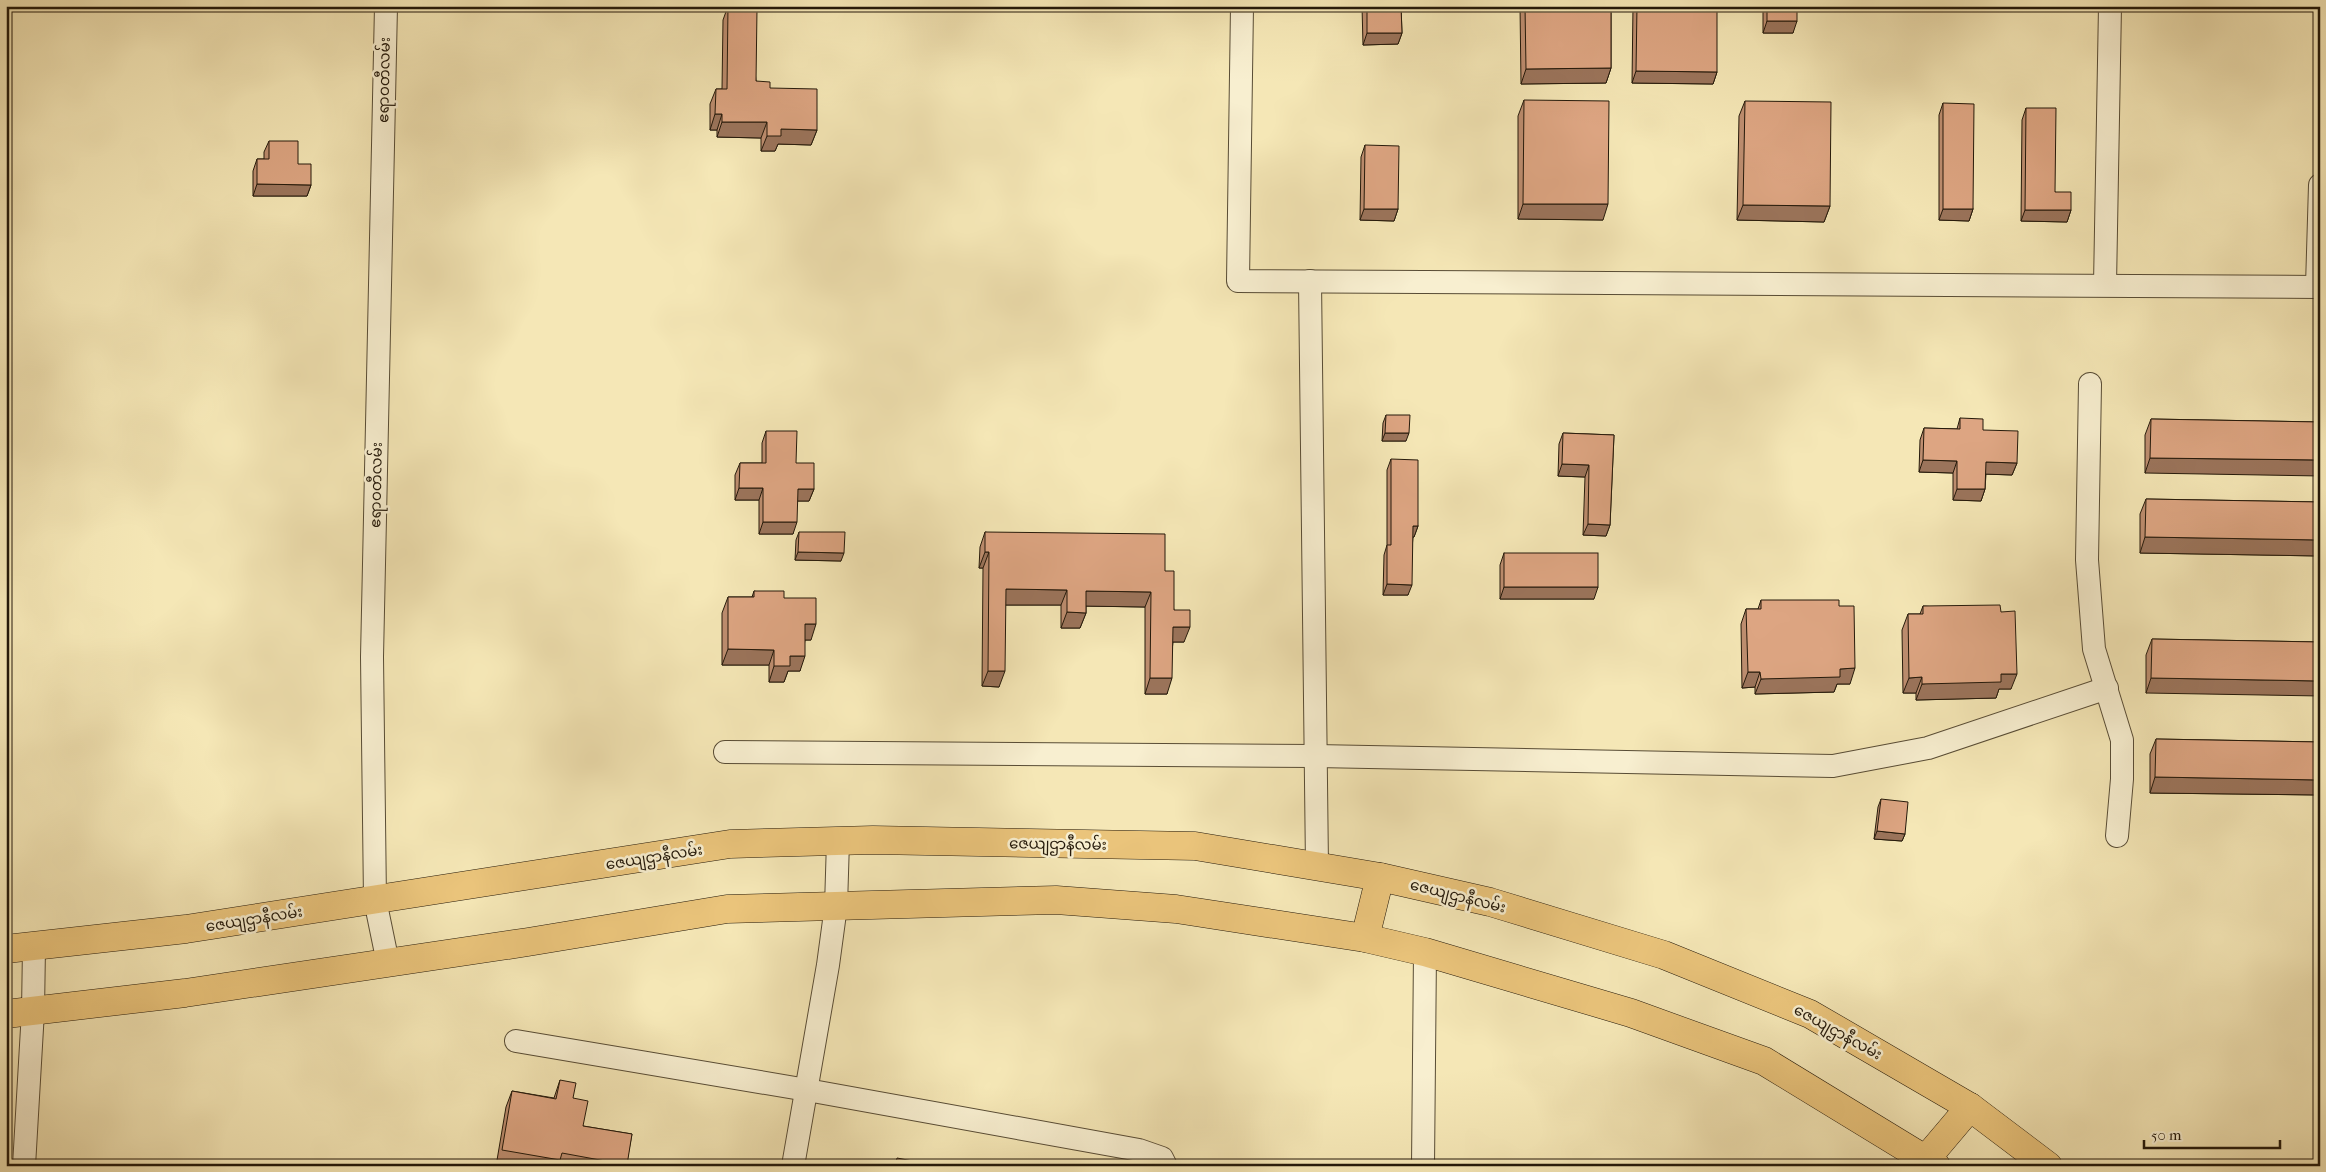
<svg xmlns="http://www.w3.org/2000/svg" width="2326" height="1172" viewBox="0 0 2326 1172" font-family="'IM FELL French Canon','Noto Sans Myanmar',serif">
	<style>
		.lines { fill: none; stroke-linecap: round; stroke-linejoin: round }
		.minor-casing { stroke: #584c35; stroke-width: 24 }
		.major-casing { stroke: #24190a; stroke-width: 29 }
		.minor { stroke: #f8efd0; stroke-width: 22 }
		.major { stroke: #eac47b; stroke-width: 28 }
		.wall { fill: #be8e70; stroke: #24190a }
		.shaded-wall { fill: #9b745b; stroke: #24190a }
		.building { fill: #dda582; stroke: #24190a }
		.labels { text-anchor: middle; dominant-baseline: central; stroke-width: 5; stroke-linejoin: round; paint-order: stroke }
		.street-label { font-size: 15px; fill: #24190a; stroke: #f8efd0 }
	</style>
	<rect width="100%" height="100%" fill="#f5e7b6"/>
	<filter id="stains"><feTurbulence type="fractalNoise" baseFrequency=".004" numOctaves="4"/><feColorMatrix values="0 0 0 0 .2 0 0 0 0 .09 0 0 0 0 .02 0 0 0 .5 -.17"/></filter>
	<radialGradient id="worn" r=".72"><stop offset=".6" stop-color="#630" stop-opacity="0"/><stop offset="1" stop-color="#630" stop-opacity=".3"/></radialGradient>
	<g class="lines">
		<g class="minor-casing">
			<g id="minor">
				<path d="M386 6 372 657 375 900 388 963"/>
				<path d="M1242 6 1238 281 2320 287"/>
				<path d="M1310 281 1317 866"/>
				<path d="M2105 285 2110 6"/>
				<path d="M2317 286 2320 185"/>
				<path d="M2090 384 2087 560 2094 649 2122 740V779L2117 836"/>
				<path d="M725 752 1316 756 1833 766 1928 748 2107 688"/>
				<path d="M516 1041 807 1090 1139 1150 1162 1158 1166 1166"/>
				<path d="M24 1166 33 1011 34 947"/>
				<path d="M793 1166 828 965 836 906 838 841"/>
				<path d="M1423 1166 1425 952"/>
			</g>
		</g>
		<g class="major-casing">
			<g id="major">
				<path d="M1365 938 1380 877"/>
				<path d="M6 949 186 929 730 844 873 840 1195 846 1380 877 1490 902 1664 955 1810 1014 1970 1107 2048 1166"/>
				<path d="M6 1014 185 993 528 942 727 909 1056 900 1176 909 1365 938 1425 952 1631 1013 1764 1061 1936 1166"/>
				<path d="M1926 1159 1970 1107"/>
			</g>
		</g>
		<use href="#minor" class="minor"/>
		<use href="#major" class="major"/>
	</g>
	<g class="wall">
		<path d="M728 6H749L756 81 770 88 817 130 811 145 778 144 775 151H761V138L717 137V130H710V104L716 89H722L723 20Z"/>
		<path d="M1362 6H1401L1402 33 1398 44 1363 45Z"/>
		<path d="M1520 6H1611V68L1606 83 1521 84Z"/>
		<path d="M1633 6H1666L1717 72 1713 84 1632 83Z"/>
		<path d="M1763 6H1797L1793 33H1763Z"/>
		<path d="M1524 100 1603 220 1518 219V116Z"/>
		<path d="M1745 101 1830 206 1824 222 1737 220 1739 116Z"/>
		<path d="M1943 103 1973 209 1969 221 1939 220V115Z"/>
		<path d="M2026 108 2055 192 2071 210 2067 222 2021 221 2022 120Z"/>
		<path d="M269 141 298 164 311 185 307 196H253V171L257 159H264V152Z"/>
		<path d="M1365 145 1398 209 1394 221 1360 220 1361 157Z"/>
		<path d="M1386 415 1406 441H1382L1383 423Z"/>
		<path d="M1960 418 1983 430 2017 463 2012 475 1986 474 1985 489 1981 501 1953 500V473L1919 472 1920 440 1924 428 1957 429Z"/>
		<path d="M2151 419 2320 422 2145 473V435Z"/>
		<path d="M766 431 796 463 814 489 809 501H797L793 534H759V500H735V475L740 463H762V443Z"/>
		<path d="M1563 433 1614 435 1610 525 1606 536 1583 535 1585 477 1558 476 1559 444Z"/>
		<path d="M1391 459 1418 526 1414 537H1413L1408 595H1383L1384 555 1387 545V470Z"/>
		<path d="M2146 499 2320 502V556L2140 553V514Z"/>
		<path d="M799 532 841 561 795 560 796 540Z"/>
		<path d="M985 532 1165 571 1174 610 1184 642H1173L1167 694H1145V607L1086 606V613L1080 628H1061V605H1005L999 687 982 686 983 568H979L980 547Z"/>
		<path d="M1504 553 1594 599H1500V565Z"/>
		<path d="M754 591 784 598 811 640H805L800 671H788L784 682H769V665H722V613L728 597H752Z"/>
		<path d="M1761 600 1850 684H1837L1834 692 1755 694V687L1742 688 1741 624 1746 609H1758Z"/>
		<path d="M1923 606 2001 612 2011 689H1999L1996 698 1916 700V693H1903L1902 630 1908 614H1920Z"/>
		<path d="M2152 639 2320 642 2146 693V655Z"/>
		<path d="M2156 739 2320 742V795L2150 793V754Z"/>
		<path d="M1881 799 1905 834 1902 841 1874 839 1878 807Z"/>
		<path d="M560 1080 573 1098 583 1126 632 1134 626 1166H496L506 1107 512 1091 554 1098Z"/>
	</g>
	<g class="shaded-wall">
		<path d="M1954 6H2036L2035 9 1952 10Z"/>
		<path d="M1767 21H1797L1793 33H1763Z"/>
		<path d="M1367 33H1402L1398 44 1363 45Z"/>
		<path d="M1611 68 1606 83 1521 84 1526 69Z"/>
		<path d="M1636 71 1717 72 1713 84 1632 83Z"/>
		<path d="M715 114H722L717 130H710Z"/>
		<path d="M722 122H767L761 138 717 137Z"/>
		<path d="M781 129 817 130 811 145 778 144 775 151H761L767 136Z"/>
		<path d="M257 184 311 185 307 196H253Z"/>
		<path d="M1523 204H1608L1603 220 1518 219Z"/>
		<path d="M1743 205 1830 206 1824 222 1737 220Z"/>
		<path d="M1364 209H1398L1394 221 1360 220Z"/>
		<path d="M1943 209H1973L1969 221 1939 220Z"/>
		<path d="M2025 210H2071L2067 222 2021 221Z"/>
		<path d="M1385 433H1409L1406 441H1382Z"/>
		<path d="M2150 458 2320 460V476L2145 473Z"/>
		<path d="M1923 460 1957 461 1953 473 1919 472Z"/>
		<path d="M1986 462 2017 463 2012 475 1982 474Z"/>
		<path d="M1562 464 1589 465 1585 477 1558 476Z"/>
		<path d="M739 488H763L759 500H735Z"/>
		<path d="M798 489H814L809 501H793Z"/>
		<path d="M1957 489H1985L1981 501 1953 500Z"/>
		<path d="M763 522H797L793 534H759Z"/>
		<path d="M1588 524 1610 525 1606 536 1583 535Z"/>
		<path d="M1413 526H1418L1414 537H1409Z"/>
		<path d="M2145 537 2320 540V556L2140 553Z"/>
		<path d="M798 552 844 553 841 561 795 560Z"/>
		<path d="M985 552H989L983 568H979Z"/>
		<path d="M1387 584 1412 585 1408 595H1383Z"/>
		<path d="M1504 587H1598L1594 599H1500Z"/>
		<path d="M1006 589 1067 590 1061 605H1000Z"/>
		<path d="M1086 591 1151 592 1145 607 1080 606Z"/>
		<path d="M1067 612 1086 613 1080 628H1061Z"/>
		<path d="M805 624H816L811 640H800Z"/>
		<path d="M1173 627H1190L1184 642H1167Z"/>
		<path d="M728 649 774 650 769 665H722Z"/>
		<path d="M790 656H805L800 671H788L784 682H769L774 666Z"/>
		<path d="M1855 668 1850 684H1837L1834 692 1755 694 1761 679 1840 669Z"/>
		<path d="M988 671H1005L999 687 982 686Z"/>
		<path d="M1748 672H1760L1755 687 1742 688Z"/>
		<path d="M2001 674H2017L2011 689H1999L1996 698 1916 700 1922 684Z"/>
		<path d="M1922 677 1916 693H1903L1909 678Z"/>
		<path d="M1150 678H1172L1167 694H1145Z"/>
		<path d="M2151 678 2320 681V696L2146 693Z"/>
		<path d="M2155 777 2320 780V795L2150 793Z"/>
		<path d="M1877 831 1905 834 1902 841 1874 839Z"/>
	</g>
	<g class="building">
		<path d="M728 6H749V9H757L756 81 770 82V88L817 89V130L781 129V136H767V122H722V114H715L716 89H727Z"/>
		<path d="M1367 6H1401L1402 33H1367Z"/>
		<path d="M1525 6H1611V68L1526 69Z"/>
		<path d="M1637 6 1717 7V72L1636 71Z"/>
		<rect x="1767" y="6" width="30" height="15"/>
		<path d="M1524 100 1609 101 1608 204H1523Z"/>
		<path d="M1745 101 1831 102 1830 206 1743 205Z"/>
		<path d="M1943 103 1974 104 1973 209H1943Z"/>
		<path d="M2026 108H2056L2055 192H2071V210H2025Z"/>
		<path d="M269 141H298V164H311V185L257 184V159H269Z"/>
		<path d="M1365 145 1399 146 1398 209H1364Z"/>
		<path d="M1386 415H1410L1409 433H1385Z"/>
		<path d="M1960 418 1983 419V430L2018 431 2017 463 1986 462 1985 489H1957V461L1923 460 1924 428 1960 429Z"/>
		<path d="M2151 419 2320 422V460L2150 458Z"/>
		<path d="M766 431H797L796 463H814V489H798L797 522H763V488H739L740 463H766Z"/>
		<path d="M1563 433 1614 435 1610 525 1588 524 1589 465 1562 464Z"/>
		<path d="M1391 459 1418 460V526H1413L1412 585 1387 584V545H1391Z"/>
		<path d="M2146 499 2320 502V540L2145 537Z"/>
		<path d="M799 532H845L844 553 798 552Z"/>
		<path d="M985 532 1165 534V571H1174V610H1190V627H1173L1172 678H1150L1151 592 1086 591V613L1067 612V590L1006 589 1005 671H988L989 552H985Z"/>
		<rect x="1504" y="553" width="94" height="34"/>
		<path d="M754 591H784V598H816V624H805V656H790V666H774V650L728 649V597H754Z"/>
		<path d="M1761 600H1839V606H1854L1855 668 1840 669V677L1761 679 1760 672H1748L1746 609H1761Z"/>
		<path d="M2000 605 2001 612 2015 611 2017 674H2001V682L1922 684V677L1909 678 1908 614H1923V606Z"/>
		<path d="M2152 639 2320 642V681L2151 678Z"/>
		<path d="M2156 739 2320 742V780L2155 777Z"/>
		<path d="M1881 799 1908 802 1905 834 1877 831Z"/>
		<path d="M560 1080 576 1083 573 1098 588 1101 583 1126 632 1134 627 1165 562 1153 560 1160 502 1150 512 1091 556 1099Z"/>
		<path d="M897 1158 918 1162V1166H895Z"/>
	</g>
	<g class="labels">
		<g class="street-label">
			<text transform="translate(384 80) rotate(-89)">ဧရာဝတီလမ်း</text>
			<text transform="translate(376 485) rotate(-89)">ဧရာဝတီလမ်း</text>
			<text transform="translate(1058 844) rotate(1)">ဇေယျဌာနီလမ်း</text>
			<text transform="translate(654 857) rotate(-9)">ဇေယျဌာနီလမ်း</text>
			<text transform="translate(1458 896) rotate(14)">ဇေယျဌာနီလမ်း</text>
			<text transform="translate(254 919) rotate(-9)">ဇေယျဌာနီလမ်း</text>
			<text transform="translate(1838 1032) rotate(29)">ဇေယျဌာနီလမ်း</text>
		</g>
	</g>
	<rect width="2326" height="1172" fill="none" stroke="#f5e7b6" stroke-width="25"/>
	<rect x="8" y="8" width="2311" height="1157" fill="none" stroke="#24190a" stroke-width="2.5"/>
	<rect x="12" y="12" width="2301" height="1147" fill="none" stroke="#24190a"/>
	<path d="M2144 1140v8h136v-8" fill="none" stroke="#24190a" stroke-width="2.5"/>
	<text x="2151" y="1140" font-size="15" fill="#24190a" stroke="#f8efd0" stroke-width="4" paint-order="stroke">50 m</text>
	<rect width="100%" height="100%" filter="url(#stains)"/>
	<rect width="100%" height="100%" fill="url(#worn)"/>
</svg>
